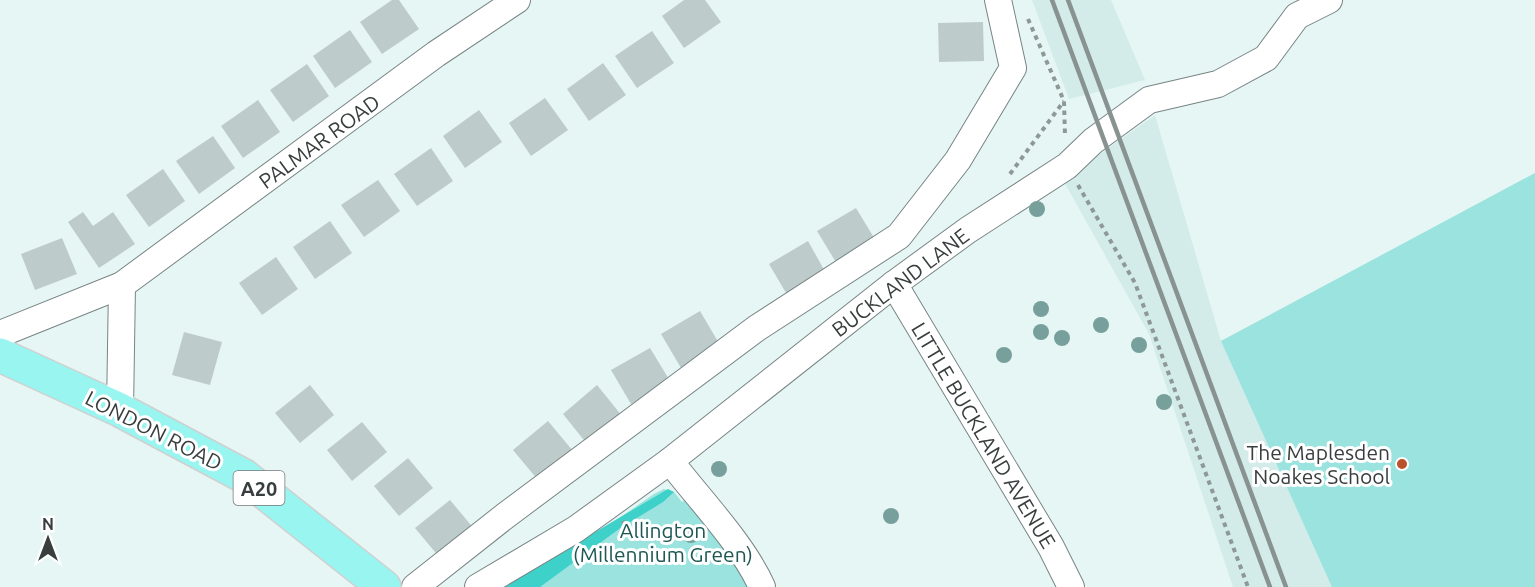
<svg xmlns="http://www.w3.org/2000/svg" width="1535" height="587" viewBox="0 0 1535 587" font-family="Ubuntu,sans-serif">
	<style>
		.built { fill: #d3ecea }
		.green { fill: #9ae3de }
		.forest { fill: #3ed1ca }
		.building { fill: #bdcccb }
		.lines { fill: none; stroke-linecap: round; stroke-linejoin: round }
		.minor-casing { stroke: #778584; stroke-width: 28 }
		.primary-casing { stroke: #cfd1d1; stroke-width: 36 }
		.path { stroke: #8d9897; stroke-width: 4; stroke-dasharray: 4.5 4.5; stroke-linecap: butt }
		.minor { stroke: #fff; stroke-width: 26 }
		.primary { stroke: #98f5f0; stroke-width: 33 }
		.rail { stroke: #879291; stroke-width: 4.5 }
		.tree { fill: #779f9c }
		.poi-dot { fill: #ba522b; stroke: #fff; stroke-width: 2 }
		.labels { text-anchor: middle; dominant-baseline: central; stroke-width: 6; stroke-linejoin: round; paint-order: stroke }
		.shield { fill: #fff; stroke: #747878; stroke-width: 1.5 }
		.shield-label { font-size: 20px; font-weight: bold; fill: #383e3e }
		.street-label { font-size: 21px; fill: #383e3e; stroke: #fff }
		.poi-label { font-size: 21px; fill: #383e3e; stroke: #fff; text-anchor: end }
		.park-label { font-size: 21px; fill: #1c5754; stroke: #fff }
	</style>
	<rect width="100%" height="100%" fill="#e6f6f4"/>
	<g class="built">
		<path d="M1032 0H1111L1145 80 1069 99Z"/>
		<path d="M1155 115 1221 341 1535 173V587H1233L1149 334 1063 180Z"/>
	</g>
	<g class="green">
		<path d="M1535 173V587H1332L1221 341Z"/>
		<path d="M664 489 674 492 682 502 687 498 752 587H504L583 543 654 494Z"/>
	</g>
	<path class="forest" d="M668 489 674 492 663 502 619 529 540 587H502Z"/>
	<g class="building">
		<path d="M392 0H399L419 29 382 54 360 22Z"/>
		<path d="M684 0H705L721 22 684 48 662 16Z"/>
		<path d="M983 22 984 61 939 62 938 23Z"/>
		<path d="M350 30 372 62 335 88 313 56Z"/>
		<path d="M652 31 674 63 637 88 615 56Z"/>
		<path d="M603 63 626 95 589 121 567 89Z"/>
		<path d="M307 64 329 96 293 122 270 90Z"/>
		<path d="M545 98 568 130 531 156 509 123Z"/>
		<path d="M258 100 280 132 243 158 221 126Z"/>
		<path d="M479 110 502 142 465 168 443 136Z"/>
		<path d="M213 136 235 168 199 194 176 161Z"/>
		<path d="M431 148 453 181 417 206 394 174Z"/>
		<path d="M163 169 185 201 149 227 126 195Z"/>
		<path d="M378 180 400 211 364 237 341 205Z"/>
		<path d="M856 208 876 241 837 264 817 231Z"/>
		<path d="M83 212 93 226 113 212 135 244 99 268 68 222Z"/>
		<path d="M330 221 352 253 315 279 293 247Z"/>
		<path d="M62 238 77 274 35 290 21 254Z"/>
		<path d="M808 241 827 275 789 298 769 264Z"/>
		<path d="M276 257 298 289 262 315 239 283Z"/>
		<path d="M700 311 720 345 681 368 661 334Z"/>
		<path d="M184 332 222 342 210 385 172 375Z"/>
		<path d="M650 348 670 381 631 404 611 370Z"/>
		<path d="M310 385 334 415 300 443 275 413Z"/>
		<path d="M597 385 622 416 587 444 563 414Z"/>
		<path d="M548 421 573 451 538 480 513 450Z"/>
		<path d="M362 422 387 452 352 481 327 450Z"/>
		<path d="M408 458 433 488 399 516 374 486Z"/>
		<path d="M450 500 475 530 440 558 415 528Z"/>
	</g>
	<g class="lines">
		<g class="minor-casing">
			<g id="minor">
				<path d="M894 284 1051 547 1071 587"/>
				<path d="M0 334 122 285 436 54 517 0"/>
				<path d="M120 410 122 285"/>
				<path d="M670 461C699 499 743 544 762 587"/>
				<path d="M415 587 505 516 757 328 899 236 958 160 1013 68 998 0"/>
				<path d="M478 587 576 529 670 461 894 284 968 230 1067 166 1093 141 1149 100 1218 84 1266 58 1297 16 1329 0"/>
			</g>
		</g>
		<g class="primary-casing">
			<path id="primary" d="M0 355 120 410 244 476 384 587"/>
		</g>
		<g class="path">
			<path d="M1028 19 1064 101 1065 136"/>
			<path d="M1010 174 1064 101"/>
			<path d="M1078 185 1135 283 1248 587"/>
			<path d="M623 521 628 531"/>
		</g>
		<use href="#minor" class="minor"/>
		<use href="#primary" class="primary"/>
		<g class="rail">
			<path d="M1052 0 1270 587"/>
			<path d="M1068 0 1286 587"/>
		</g>
	</g>
	<g class="tree">
		<circle cx="1037" cy="209" r="8"/>
		<circle cx="1041" cy="309" r="8"/>
		<circle cx="1101" cy="325" r="8"/>
		<circle cx="1041" cy="332" r="8"/>
		<circle cx="1062" cy="338" r="8"/>
		<circle cx="1139" cy="345" r="8"/>
		<circle cx="1004" cy="355" r="8"/>
		<circle cx="1164" cy="402" r="8"/>
		<circle cx="719" cy="469" r="8"/>
		<circle cx="891" cy="516" r="8"/>
		<circle cx="691" cy="535" r="8"/>
	</g>
	<circle class="poi-dot" cx="1402" cy="464" r="6"/>
	<g class="labels">
		<rect class="shield" x="233.5" y="471" width="51" height="34" rx="4.5"/>
		<g class="shield-label">
			<text x="259" y="488">A20</text>
		</g>
		<g class="street-label">
			<text transform="translate(319 141) rotate(-36)">PALMAR ROAD</text>
			<text transform="translate(900 282) rotate(-37)">BUCKLAND LANE</text>
			<text transform="translate(154 430) rotate(27)">LONDON ROAD</text>
			<text transform="translate(984 435) rotate(59)">LITTLE BUCKLAND AVENUE</text>
		</g>
		<g class="poi-label">
			<text x="1390" y="452">The Maplesden<tspan x="1390" dy="24">Noakes School</tspan></text>
		</g>
		<g class="park-label">
			<text x="663" y="530">Allington<tspan x="663" dy="24">(Millennium Green)</tspan></text>
		</g>
	</g>
	<g transform="translate(48 539)" stroke="#ffffff" stroke-width="4.5" paint-order="stroke">
	<path d="M0-4.5L10 22L0 15L-10 22Z" fill="#383e3e"/>
	<text y="-9" font-size="16" font-weight="bold" text-anchor="middle" fill="#383e3e">N</text>
	</g>
</svg>
